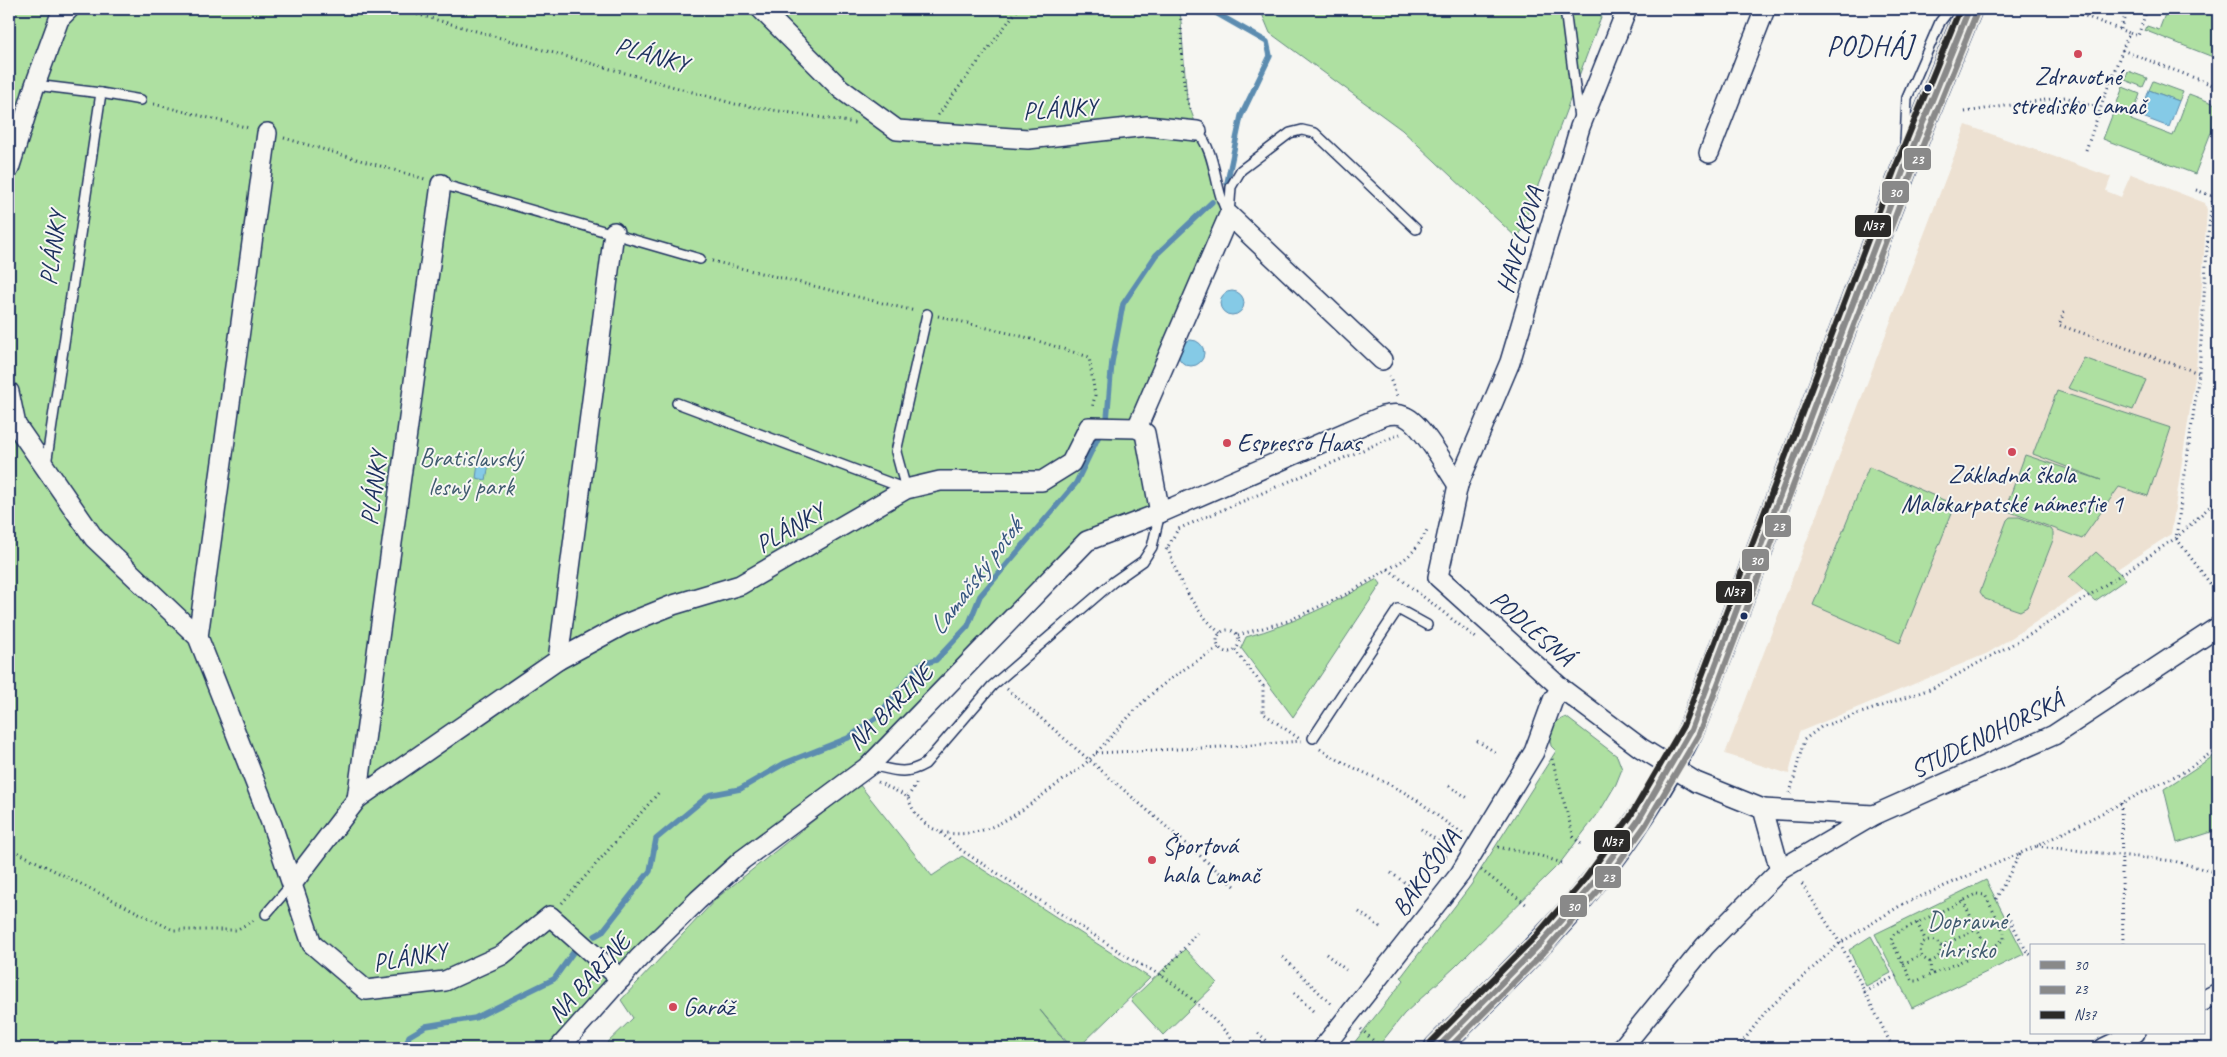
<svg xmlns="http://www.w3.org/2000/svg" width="2227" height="1057" viewBox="0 0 2227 1057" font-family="Caveat,sans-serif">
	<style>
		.built { fill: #ede1d2 }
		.green { fill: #aee0a1; stroke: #648880 }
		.water { fill: #85cae6; stroke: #5b8cb0 }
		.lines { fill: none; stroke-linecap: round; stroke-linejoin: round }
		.stream { stroke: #5b8cb0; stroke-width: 5.5 }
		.service-casing { stroke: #1b2f5e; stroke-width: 12 }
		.minor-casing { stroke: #1b2f5e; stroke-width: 22 }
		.tertiary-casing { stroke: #1b2f5e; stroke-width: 28 }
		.path { stroke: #1b2f5e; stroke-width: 3; stroke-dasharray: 1 4; stroke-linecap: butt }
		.service { stroke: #f6f6f2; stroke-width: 9 }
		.minor { stroke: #f6f6f2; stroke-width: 19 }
		.tertiary { stroke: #f6f6f2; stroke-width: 24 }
		.bus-1-casing { stroke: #f6f6f2; stroke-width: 10 }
		.bus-2-casing { stroke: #f6f6f2; stroke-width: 10 }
		.bus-3-casing { stroke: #f6f6f2; stroke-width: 10 }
		.bus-1 { stroke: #898989; stroke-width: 6 }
		.bus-2 { stroke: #898989; stroke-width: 6 }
		.bus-3 { stroke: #2b2a29; stroke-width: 6 }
		.poi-dot { fill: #d1495b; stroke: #f6f6f2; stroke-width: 2 }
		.bus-dot { fill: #1b2f5e; stroke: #f6f6f2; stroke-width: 2 }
		.labels { text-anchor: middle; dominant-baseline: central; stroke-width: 4; stroke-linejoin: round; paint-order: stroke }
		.street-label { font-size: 25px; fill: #1b2f5e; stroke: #f6f6f2 }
		.poi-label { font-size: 25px; fill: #1b2f5e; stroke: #f6f6f2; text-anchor: start }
		.park-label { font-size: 25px; fill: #405b6f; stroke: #f6f6f2 }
		.water-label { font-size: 26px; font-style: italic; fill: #365680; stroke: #f6f6f2 }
		.quarter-label { font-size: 28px; letter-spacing: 1px; fill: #1b2f5e; stroke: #f6f6f2 }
		.line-badge { stroke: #f6f6f2; stroke-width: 2 }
		.badge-label { font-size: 14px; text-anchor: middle; font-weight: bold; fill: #fff }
	</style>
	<rect width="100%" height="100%" fill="#f6f6f2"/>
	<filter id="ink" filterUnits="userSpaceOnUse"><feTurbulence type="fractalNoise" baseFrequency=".02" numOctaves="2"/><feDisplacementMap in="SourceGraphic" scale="10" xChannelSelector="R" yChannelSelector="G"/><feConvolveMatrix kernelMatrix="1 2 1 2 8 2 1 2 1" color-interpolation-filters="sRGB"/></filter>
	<g filter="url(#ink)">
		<path class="built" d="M1966 125 2111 177 2106 191 2121 197 2131 174 2205 203 2207 210 2196 370 2171 534 1988 653 1799 732 1789 774 1725 754Z"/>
		<g class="green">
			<path d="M9 9H1180L1187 100 1229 215 1137 428 1160 513 1087 542 859 773 735 852 550 1048H9Z"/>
			<path d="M1260 9H1604L1518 239 1402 130 1270 33Z"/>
			<path d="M2167 9H2218V59L2149 32V30L2145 31 2147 26 2159 30Z"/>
			<path d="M2128 71 2147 78 2143 87 2125 80Z"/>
			<path d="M2153 81 2183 92 2179 101 2149 90Z"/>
			<path d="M2123 87 2140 94 2131 120 2173 136 2189 94 2218 105V114L2195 174 2103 139Z"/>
			<path d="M2084 358 2146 380 2133 410 2068 388Z"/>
			<path d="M2057 391 2171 428 2148 496 2119 487 2082 539 2005 510 2025 455 2101 480 2033 454Z"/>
			<path d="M1869 467 1955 505 1900 643 1813 605Z"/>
			<path d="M2010 517H2019L2051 529 2053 532V540L2027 607 2020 611 1985 599 1980 592 2007 520Z"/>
			<path d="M2096 552 2126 579 2095 601 2069 577Z"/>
			<path d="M1377 579 1381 584 1293 717 1241 648 1246 637C1293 624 1335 603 1377 579Z"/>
			<path d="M1566 717 1617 756 1622 769 1616 784 1600 811 1560 863 1455 967 1404 1014 1377 1048H1350L1404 980 1401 977 1471 885 1556 751 1551 746 1548 728 1557 721Z"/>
			<path d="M2218 753V830L2177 843 2164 789Z"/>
			<path d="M859 784 932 876 962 856 1150 978 1078 1048H1072L1040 1010 1070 1048H602L633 1018 621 1000 717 898Z"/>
			<path d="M1986 880 2024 954 1912 1008 1875 934Z"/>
			<path d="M1871 936 1891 973 1866 986 1849 950Z"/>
			<path d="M1185 949 1217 983 1163 1035 1131 1000Z"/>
		</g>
		<g class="water">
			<path d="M2149 90 2179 101 2169 127 2140 116Z"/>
			<circle cx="1232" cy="303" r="12"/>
			<circle cx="1191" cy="353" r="13"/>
			<path d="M479 457 490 459 486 480 476 478Z"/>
		</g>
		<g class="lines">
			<g class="stream">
				<path d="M1209 9 1267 42 1270 56 1241 116 1227 183"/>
				<path d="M595 936 602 932 650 871 656 839 709 795 740 789 785 763 848 738 877 717 919 665 936 660 968 626 980 596 1076 483 1107 419 1112 362 1123 304 1156 255 1212 202"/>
				<path d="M405 1048 409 1036 426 1026 475 1018 554 979 577 947"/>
			</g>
			<g class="service-casing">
				<g id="service">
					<path d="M1565 9 1579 118"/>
					<path d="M35 85 101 93 46 465"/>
					<path d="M101 93 141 100"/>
					<path d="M1197 131C1218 155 1213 189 1229 215"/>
					<path d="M1905 143 1907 98 1940 22 1950 9"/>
					<path d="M441 184 700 259"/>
					<path d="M1229 215 1231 187 1241 170 1290 133 1302 130 1315 133 1416 229"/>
					<path d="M677 403 906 489 896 452 927 314"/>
					<path d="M1313 738 1398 609 1427 625"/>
					<path d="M871 765C894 770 904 776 925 764L992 686 1113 582 1143 561 1152 547 1160 513"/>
					<path d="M266 914 292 884"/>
				</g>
			</g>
			<g class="minor-casing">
				<g id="minor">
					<path d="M761 9 841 89 897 130 1028 139 1147 126 1197 131"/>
					<path d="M1627 9 1580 127 1510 362 1458 485 1438 577 1561 688 1641 748 1696 782 1763 809 1780 870"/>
					<path d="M1709 153 1765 9"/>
					<path d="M9 169 35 85 59 19 69 9"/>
					<path d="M9 392 16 425 94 538 198 637 272 825 312 944 366 990 445 981 502 955 550 916 621 979"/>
					<path d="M1160 513 1145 433 1137 428 1229 215 1382 360"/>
					<path d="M198 637 267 133"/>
					<path d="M558 660 614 232"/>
					<path d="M357 799 441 184"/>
					<path d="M1763 809 1874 815"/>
					<path d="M292 884 357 799 558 660 623 625 673 605 740 585 906 489 940 481H1042L1071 463 1089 427 1137 428"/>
					<path d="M2203 1001 2218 993"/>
					<path d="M559 1048 639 958 698 900 742 860 870 765 1087 541 1160 513 1383 416C1391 414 1399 413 1406 417 1422 424 1447 469 1458 485"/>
					<path d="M1323 1048 1460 874 1534 752 1553 700 1561 688"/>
					<path d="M1622 1048 1705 946 1780 870 1874 815 2054 735 2218 627"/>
					<path d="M2104 1048 2135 1033"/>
				</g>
			</g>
			<g class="tertiary-casing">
				<path id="tertiary" d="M1437 1048C1483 1001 1531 956 1574 906 1620 852 1659 793 1691 730L1904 169 1969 9"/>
			</g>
			<g class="path">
				<path d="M398 9 735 104 855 123"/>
				<path d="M1180 9C1183 43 1179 79 1191 112"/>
				<path d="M2067 9 2129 33"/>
				<path d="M2120 29 2128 9"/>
				<path d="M2122 50 2218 87"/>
				<path d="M154 104 249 128"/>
				<path d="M1965 112 2065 97 2092 106 2103 100 2129 33 2138 36 2147 9"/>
				<path d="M938 115 1018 9"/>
				<path d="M284 138 425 179"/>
				<path d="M2086 150 2103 101"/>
				<path d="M2218 182 2213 196 2208 234 2199 373 2176 538 2218 594"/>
				<path d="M2196 190 2218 198"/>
				<path d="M712 261 915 311"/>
				<path d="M2064 312 2059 325 2199 373"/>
				<path d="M938 316 1025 337 1089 357 1095 395 1092 409"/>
				<path d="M1389 376 1397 396"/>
				<path d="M1168 548C1178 581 1194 610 1220 633"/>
				<path d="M1166 550 1178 529 1400 434"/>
				<path d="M1388 569C1410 558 1417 549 1428 528"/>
				<circle cx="1228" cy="641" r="11"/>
				<path d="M1238 635 1288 621 1351 592 1388 569 1476 638"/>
				<path d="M1235 650 1263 686V713L1301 740"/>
				<path d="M1007 689 1235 886"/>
				<path d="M1477 741 1497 753"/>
				<path d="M1320 749C1347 767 1378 777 1407 794 1427 805 1443 823 1465 834"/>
				<path d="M1096 753 1241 746 1301 741"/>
				<path d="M1552 759 1574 838 1581 844"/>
				<path d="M878 782 908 797C913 815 927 830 947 833 990 839 1023 809 1055 786 1067 777 1081 769 1091 758 1112 737 1131 712 1154 692 1174 675 1196 661 1219 648"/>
				<path d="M1449 786 1468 798"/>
				<path d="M1790 793 1804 740 1821 727 1933 688 2031 634 2176 538 2218 499"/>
				<path d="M908 797 917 782"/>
				<path d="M2121 803 2123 946"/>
				<path d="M1421 829 1439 842"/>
				<path d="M941 833 961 850 1139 964C1180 981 1211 1018 1242 1048"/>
				<path d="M2037 846 2174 861 2218 873"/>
				<path d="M1498 847 1541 856 1565 864"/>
				<path d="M9 848 173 930H236L256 919"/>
				<path d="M1431 854 1449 857"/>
				<path d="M1481 870 1527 905"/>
				<path d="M1391 873 1410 886"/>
				<path d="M1802 884 1840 943 1893 1048"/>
				<path d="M1977 894 1985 895 2004 932V939L1995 946 1917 981H1912L1891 940 1894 934Z"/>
				<path d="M1996 899 2020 854"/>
				<path d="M1963 901 1987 949"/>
				<path d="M562 903 660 791"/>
				<path d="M1359 912 1380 927"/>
				<path d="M2006 919 2009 918 2027 952 2031 955"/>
				<path d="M1917 923 1926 941"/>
				<path d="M1941 946 1977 929"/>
				<path d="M1326 954 1346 970"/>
				<path d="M1283 957 1333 1006"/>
				<path d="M1930 962 1923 958C1914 944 1929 933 1941 946 1941 955 1939 958 1930 962L1931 975"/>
				<path d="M1903 964 1921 955"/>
				<path d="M1161 975 1197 933"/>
				<path d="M1864 992 1896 976"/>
				<path d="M1294 993 1313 1011"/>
				<path d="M1361 1029 1381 1048"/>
				<path d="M1258 1033 1275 1048"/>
				<path d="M1738 1048 1766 1011 1840 943 1903 904 2037 846 2185 771 2218 748"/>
			</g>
			<use href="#service" class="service"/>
			<use href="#minor" class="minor"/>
			<use href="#tertiary" class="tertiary"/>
			<g class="bus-1-casing">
				<path id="bus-1" d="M1437 1048 1541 943 1591 886 1638 821 1691 730 1904 169 1969 9"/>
			</g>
			<g class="bus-2-casing">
				<path id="bus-2" d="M1449 1048 1547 949 1598 891 1645 826 1699 734 1912 172 1977 12"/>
			</g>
			<g class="bus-3-casing">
				<path id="bus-3" d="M1431 1042 1535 937 1584 880 1630 817 1683 726 1896 166 1960 9"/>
			</g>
			<use href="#bus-1" class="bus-1"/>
			<use href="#bus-2" class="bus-2"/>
			<use href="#bus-3" class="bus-3"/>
		</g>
	</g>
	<g class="poi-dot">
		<circle cx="2078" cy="54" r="5"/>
		<circle cx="1227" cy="443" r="5"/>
		<circle cx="2012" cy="452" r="5"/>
		<circle cx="1152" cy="860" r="5"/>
		<circle cx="673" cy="1007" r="5"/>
	</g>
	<g class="bus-dot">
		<circle cx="1928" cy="88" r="4.5"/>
		<circle cx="1744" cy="616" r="4.5"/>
	</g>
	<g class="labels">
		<g class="street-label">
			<text transform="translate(652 55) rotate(16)">PLÁNKY</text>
			<text transform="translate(1060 109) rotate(-4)">PLÁNKY</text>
			<text transform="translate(1520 240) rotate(-73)">HAVELKOVA</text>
			<text transform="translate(53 248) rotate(-82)">PLÁNKY</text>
			<text transform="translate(374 488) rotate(-82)">PLÁNKY</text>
			<text transform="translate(790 528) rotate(-30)">PLÁNKY</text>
			<text transform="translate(1532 628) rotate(41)">PODLESNÁ</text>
			<text transform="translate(890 707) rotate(-45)">NA BARINE</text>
			<text transform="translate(1987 735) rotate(-26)">STUDENOHORSKÁ</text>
			<text transform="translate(1426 873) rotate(-55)">BAKOŠOVA</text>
			<text transform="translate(410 957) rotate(-10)">PLÁNKY</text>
			<text transform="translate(589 978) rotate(-48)">NA BARINE</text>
		</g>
		<g class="poi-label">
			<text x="2078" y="77" text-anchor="middle">Zdravotné<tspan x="2078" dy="29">stredisko Lamač</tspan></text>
			<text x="1237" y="443">Espresso Haas</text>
			<text x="2012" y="475" text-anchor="middle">Základná škola<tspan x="2012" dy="29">Malokarpatské námestie 1</tspan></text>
			<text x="1162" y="846">Športová<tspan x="1162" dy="29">hala Lamač</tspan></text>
			<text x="683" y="1007">Garáž</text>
		</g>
		<g class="park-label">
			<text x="471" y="458">Bratislavský<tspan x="471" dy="29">lesný park</tspan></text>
			<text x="1967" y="921">Dopravné<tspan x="1967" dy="29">ihrisko</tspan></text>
		</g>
		<g class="water-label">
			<text transform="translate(975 577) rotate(-53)">Lamačský potok</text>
		</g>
		<g class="quarter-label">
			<text x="1870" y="45">PODHÁJ</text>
		</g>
	</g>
	<g class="line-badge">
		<rect x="1903" y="147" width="29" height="24" rx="5" fill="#898989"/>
		<rect x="1881" y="180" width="29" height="24" rx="5" fill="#898989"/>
		<rect x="1854" y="214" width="38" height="24" rx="5" fill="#2b2a29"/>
		<rect x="1764" y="514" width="28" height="24" rx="5" fill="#898989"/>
		<rect x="1741" y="548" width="29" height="24" rx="5" fill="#898989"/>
		<rect x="1715" y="580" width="38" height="24" rx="5" fill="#2b2a29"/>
		<rect x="1593" y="829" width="38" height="24" rx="5" fill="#2b2a29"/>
		<rect x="1594" y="865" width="28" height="24" rx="5" fill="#898989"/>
		<rect x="1559" y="894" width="29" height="24" rx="5" fill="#898989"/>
	</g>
	<g class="badge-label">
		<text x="1917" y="164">23</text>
		<text x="1895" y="197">30</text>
		<text x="1873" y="230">N37</text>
		<text x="1778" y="531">23</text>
		<text x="1756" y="565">30</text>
		<text x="1734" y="596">N37</text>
		<text x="1612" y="846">N37</text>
		<text x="1608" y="882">23</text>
		<text x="1573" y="911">30</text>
	</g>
	<rect width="2227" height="1057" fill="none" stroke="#f6f6f2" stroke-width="30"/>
	<rect x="15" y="15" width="2197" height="1027" fill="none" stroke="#1b2f5e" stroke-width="2" filter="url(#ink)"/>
	<rect x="2030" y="944" width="175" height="90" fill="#f6f6f2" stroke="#9ea6b7"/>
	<rect x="2040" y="961" width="25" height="8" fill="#898989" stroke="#9ea6b7"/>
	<text x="2074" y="970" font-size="15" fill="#1b2f5e">30</text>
	<rect x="2040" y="986" width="25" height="8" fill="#898989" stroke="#9ea6b7"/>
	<text x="2074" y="994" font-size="15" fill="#1b2f5e">23</text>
	<rect x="2040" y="1011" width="25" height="8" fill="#2b2a29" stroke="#9ea6b7"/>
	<text x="2074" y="1020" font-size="15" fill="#1b2f5e">N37</text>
</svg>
